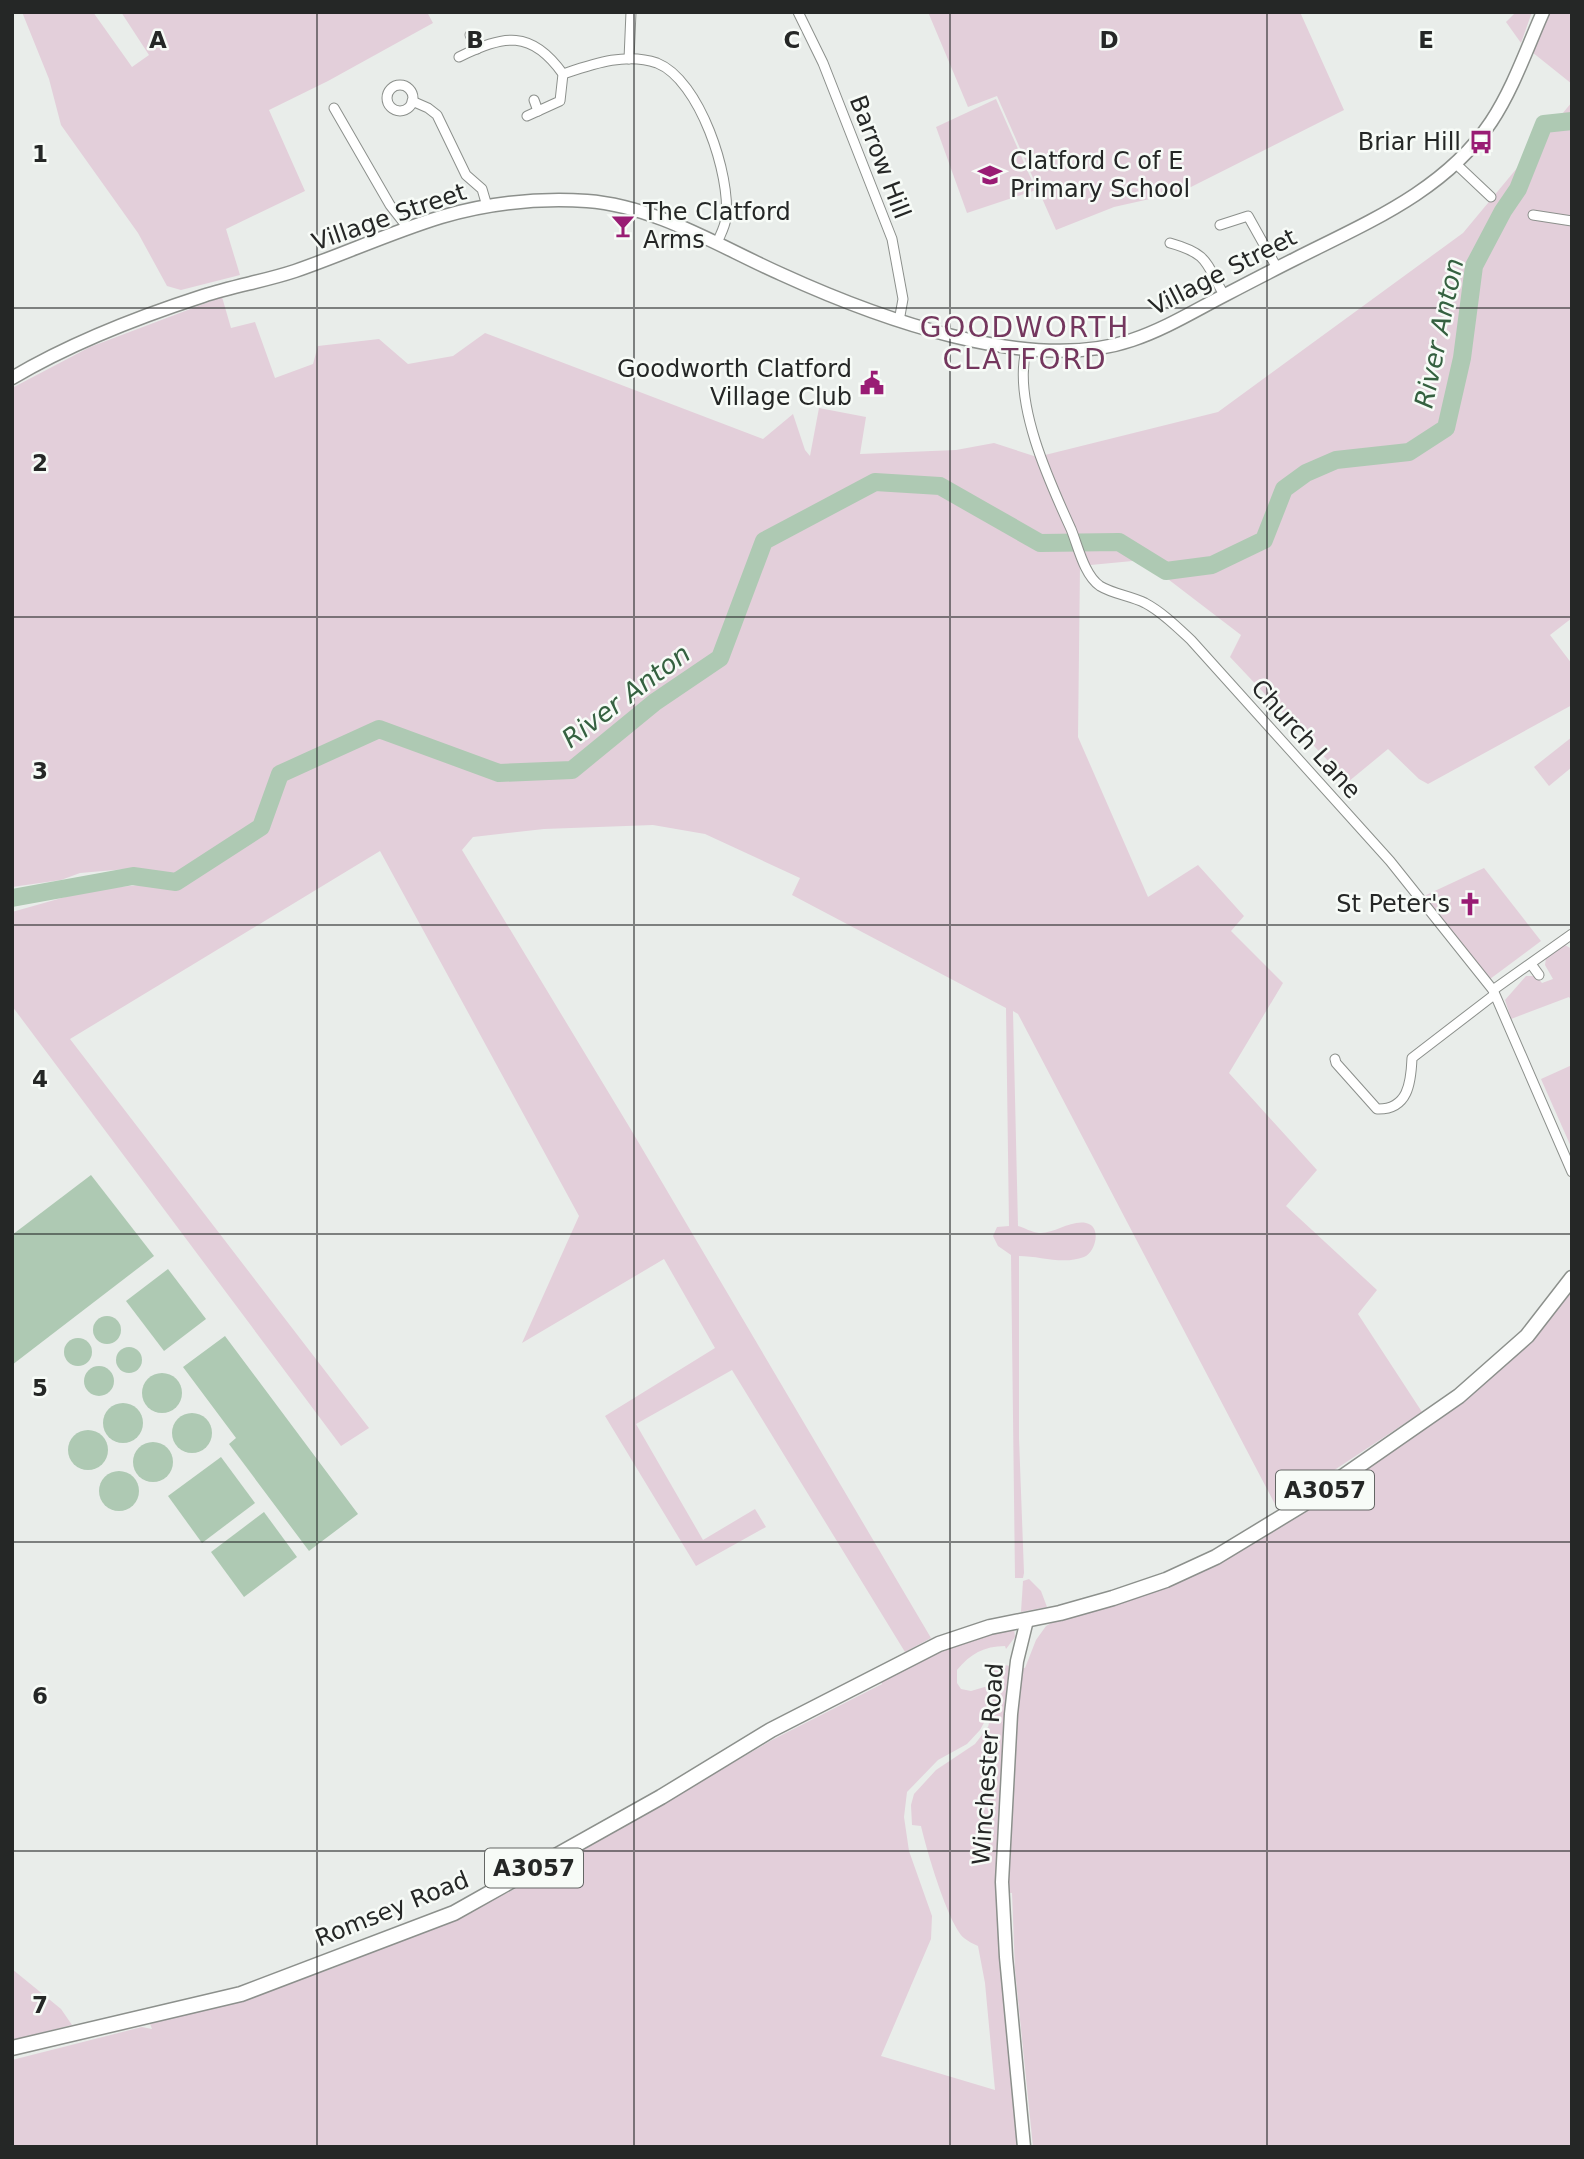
<svg xmlns="http://www.w3.org/2000/svg" width="1584" height="2159" viewBox="0 0 1584 2159" font-family="'DejaVu Sans',sans-serif">
	<style>
		.green { fill: #e3cfda }
		.water { fill: #aec9b3 }
		.lines { fill: none; stroke-linecap: round; stroke-linejoin: round }
		.river { stroke: #aec9b3; stroke-width: 18 }
		.minor-casing { stroke: #8c908c; stroke-width: 11 }
		.tertiary-casing { stroke: #8c908c; stroke-width: 15 }
		.secondary-casing { stroke: #8c908c; stroke-width: 15 }
		.primary-casing { stroke: #8c908c; stroke-width: 17 }
		.minor { stroke: #fff; stroke-width: 9 }
		.tertiary { stroke: #fff; stroke-width: 12 }
		.secondary { stroke: #fff; stroke-width: 12 }
		.primary { stroke: #fff; stroke-width: 14 }
		.grid { fill: none; stroke: #252726; stroke-width: 2; stroke-opacity: 0.55 }
		.labels { text-anchor: middle; dominant-baseline: central; stroke-width: 5; stroke-linejoin: round; paint-order: stroke }
		.shield { fill: #f7fbf7; stroke: #646765; stroke-width: 2 }
		.shield-label { font-size: 23px; font-weight: bold; fill: #252726 }
		.poi-label { font-size: 24px; fill: #252726; stroke: #f7fbf7; text-anchor: end }
		.street-label { font-size: 24px; fill: #252726; stroke: #f7fbf7 }
		.water-label { font-size: 26px; font-style: italic; fill: #356140; stroke: #f7fbf7 }
		.quarter-label { font-size: 28px; letter-spacing: 2px; fill: #74375e; stroke: #f7fbf7 }
		.grid-label { font-size: 23px; text-anchor: middle; font-weight: bold; fill: #252726; stroke: #f7fbf7; stroke-width: 5; stroke-linejoin: round; paint-order: stroke }
	</style>
	<rect width="100%" height="100%" fill="#e9edea"/>
	<g class="green">
		<path d="M22 12H93L132 67 149 55 121 12H427L433 23 328 81 269 110 305 191 226 229 240 275 181 290 167 286 138 233 61 125 49 79Z"/>
		<path d="M928 12H1300L1344 110 1181 192 1114 207 1056 230 997 96 968 107Z"/>
		<path d="M1516 12H1532L1521 43 1506 22Z"/>
		<path d="M1547 12H1572V84L1532 52Z"/>
		<path d="M996 99 1036 190 967 213 936 127Z"/>
		<path d="M1572 102V618L1550 635 1572 664V705L1428 784 1419 779 1388 749 1348 782 1230 657 1241 635 1143 560 1080 566 1078 737 1148 897 1198 865 1244 916 1231 931 1283 983 1229 1073 1317 1170 1286 1206 1377 1290 1358 1314 1422 1412 1277 1508 1018 1014 1013 1011 1018 1226C1025 1228 1031 1232 1039 1233 1054 1234 1070 1220 1086 1223 1102 1226 1096 1252 1084 1257 1063 1265 1040 1256 1019 1256V1438L1024 1573 1023 1578H1015L1011 1255 998 1246 993 1236 997 1227 1009 1226 1006 1008 792 895 800 878 705 834 653 825 544 829 473 837 462 850 630 1128 931 1638 905 1652 732 1370 636 1424 703 1540 755 1509 766 1527 696 1566 605 1416 715 1348 664 1259 522 1343 579 1216 380 851 70 1039 369 1428 341 1446 12 1006V912L90 890 139 885 138 868 80 873 61 880 12 887V388L90 347 222 297 231 328 255 322 275 378 313 364 318 346 379 339 408 364 453 356 485 333 763 439 793 414 805 450 810 456 819 408 866 417 860 454 956 450 994 443 1037 457 1218 412 1463 233Z"/>
		<path d="M1572 737V767L1549 786 1534 767Z"/>
		<path d="M1484 868 1541 941 1490 979 1424 896Z"/>
		<path d="M1563 944 1572 949V1002L1569 997 1511 1019 1505 1000 1526 976H1536L1542 983 1553 979 1545 965 1546 958Z"/>
		<path d="M1572 1065V1149L1541 1079Z"/>
		<path d="M1572 1287V2147H1033L1015 1970 1012 1893 996 1892 1003 1984 1021 2147H12V2060L142 2027 152 2029 150 2024 221 2005 331 1969 425 1931 513 1890 772 1740 882 1684 880 1679 950 1644 1014 1628 1015 1637 1006 1649 1005 1646C984 1646 970 1654 957 1670V1683L961 1689 971 1691 988 1686 986 1719 980 1730 967 1744 938 1760 907 1792 904 1817 909 1851 932 1916 931 1939 881 2056 995 2090 985 1983 978 1946C973 1944 968 1941 964 1938 948 1924 926 1848 921 1826L912 1825 911 1805 914 1794 936 1770 975 1744 988 1727 993 1709 991 1677 997 1664 1025 1668 1036 1640 1046 1626 1060 1618 1120 1604 1180 1581 1458 1402Z"/>
		<path d="M1029 1579 1041 1591 1047 1607 1021 1612 1023 1581Z"/>
		<path d="M12 1969 61 2009 72 2025 12 2040Z"/>
	</g>
	<g class="water">
		<path d="M91 1175 154 1256 12 1365V1235Z"/>
		<path d="M168 1269 206 1319 164 1351 126 1301Z"/>
		<circle cx="107" cy="1330" r="14"/>
		<path d="M225 1336 358 1514 309 1551 229 1444 236 1438 183 1367Z"/>
		<circle cx="78" cy="1352" r="14"/>
		<circle cx="129" cy="1360" r="13"/>
		<circle cx="99" cy="1381" r="15"/>
		<circle cx="162" cy="1393" r="20"/>
		<circle cx="123" cy="1423" r="20"/>
		<circle cx="192" cy="1433" r="20"/>
		<circle cx="88" cy="1450" r="20"/>
		<circle cx="153" cy="1462" r="20"/>
		<path d="M221 1457 255 1503 202 1543 168 1496Z"/>
		<circle cx="119" cy="1491" r="20"/>
		<path d="M264 1512 297 1557 244 1597 211 1552Z"/>
	</g>
	<g class="lines">
		<path class="river" d="M12 898 133 876 176 882 261 827 280 774 379 729 499 773 572 770 655 702 720 658 764 541 875 482 940 486 1040 543 1119 542 1166 571 1212 565 1264 540 1284 489 1306 473 1336 460 1409 452 1446 428 1462 358 1474 266 1503 211 1518 189 1544 124 1572 121"/>
		<g class="minor-casing">
			<g id="minor">
				<path d="M798 12 823 63 892 239 903 299 899 321"/>
				<path d="M470 35 477 49"/>
				<path d="M459 57C504 35 531 29 563 74L560 101 527 116"/>
				<path d="M629 59 631 12"/>
				<path d="M563 74C593 64 626 52 657 63 700 80 731 176 726 218 725 227 720 235 717 243"/>
				<circle cx="400" cy="98" r="13"/>
				<path d="M534 100 538 111"/>
				<path d="M412 101 428 108 437 115 466 175 482 189 487 206"/>
				<path d="M334 108 390 205 408 228"/>
				<path d="M1455 163 1491 197"/>
				<path d="M1533 215 1572 221"/>
				<path d="M1220 225 1248 216 1277 268"/>
				<path d="M1170 243C1209 254 1205 262 1224 295"/>
				<path d="M1026 350C1013 403 1049 481 1071 529 1078 546 1084 575 1100 586 1113 594 1131 596 1145 603 1162 612 1177 627 1191 640L1390 861 1493 990 1572 1172"/>
				<path d="M1531 964 1539 975"/>
				<path d="M1493 990 1572 934"/>
				<path d="M1335 1059 1336 1063 1377 1109C1408 1110 1411 1083 1412 1058L1494 995"/>
			</g>
		</g>
		<g class="tertiary-casing">
			<path id="tertiary" d="M12 378C71 343 138 317 203 296 233 286 265 281 295 271 344 254 392 232 441 217 488 203 539 198 587 201 656 206 720 247 781 274 875 317 1030 375 1132 340 1165 329 1194 311 1225 295 1248 283 1271 271 1295 259 1366 223 1445 191 1491 122 1513 89 1527 48 1543 12"/>
		</g>
		<g class="secondary-casing">
			<path id="secondary" d="M1024 2147 1006 1957 1002 1882 1011 1714 1017 1661 1027 1620"/>
		</g>
		<g class="primary-casing">
			<path id="primary" d="M12 2048 241 1994 454 1913 661 1797 771 1730 939 1644 990 1627 1060 1613 1113 1598 1166 1580 1216 1557 1305 1503 1459 1396 1527 1336 1572 1278"/>
		</g>
		<use href="#minor" class="minor"/>
		<use href="#tertiary" class="tertiary"/>
		<use href="#secondary" class="secondary"/>
		<use href="#primary" class="primary"/>
	</g>
	<path class="grid" d="M317 12V2147M634 12V2147M950 12V2147M1267 12V2147M12 308H1572M12 617H1572M12 925H1572M12 1234H1572M12 1542H1572M12 1851H1572"/>
	<defs>
		<g id="bus-bare" transform="scale(1.89)"><path d="M-5-6H5V4H4V6H2V4H-2V6H-4V4H-5ZM-3.5-4V0h7V-4ZM-3.5 1.2v1.5H-2V1.2ZM2 1.2v1.5H3.5V1.2Z" fill="#991c74" stroke="#f7fbf7" stroke-width="2.5" paint-order="stroke"/></g>
		<g id="school-bare" transform="scale(1.89)"><path d="M0-5L7-2L0 1L-7-2ZM-4 1L0 2.5L4 1V4Q0 6-4 4Z" fill="#991c74" stroke="#f7fbf7" stroke-width="2.5" paint-order="stroke"/></g>
		<g id="bar-bare" transform="scale(1.89)"><path d="M-6-5H6L.8 .8V4.5H3.5V6h-7V4.5H-.8V.8Z" fill="#991c74" stroke="#f7fbf7" stroke-width="2.5" paint-order="stroke"/></g>
		<g id="civic-bare" transform="scale(1.89)"><path d="M-.6-6.5H3V-4.5H.6V-3L4-1V1h2V6H-6V1h2V-1L-.6-3ZM-1.2 2.5V6h2.4V2.5Z" fill="#991c74" stroke="#f7fbf7" stroke-width="2.5" paint-order="stroke"/></g>
		<g id="church-bare" transform="scale(1.89)"><path d="M-1.2-6h2.4v3.5h3.3v2.4h-3.3V6h-2.4V-.1h-3.3v-2.4h3.3Z" fill="#991c74" stroke="#f7fbf7" stroke-width="2.5" paint-order="stroke"/></g>
	</defs>
	<g fill-rule="evenodd">
		<use href="#bus-bare" x="1481" y="142"/>
		<use href="#school-bare" x="990" y="175"/>
		<use href="#bar-bare" x="623" y="226"/>
		<use href="#civic-bare" x="872" y="383"/>
		<use href="#church-bare" x="1470" y="904"/>
	</g>
	<g class="labels">
		<g class="shield">
			<rect x="1276" y="1470.5" width="98" height="39" rx="5"/>
			<rect x="485" y="1848.5" width="98" height="39" rx="5"/>
		</g>
		<g class="shield-label">
			<text x="1325" y="1490">A3057</text>
			<text x="534" y="1868">A3057</text>
		</g>
		<g class="poi-label">
			<text x="1461" y="142">Briar Hill</text>
			<text x="1010" y="161" text-anchor="start">Clatford C of E<tspan x="1010" dy="28">Primary School</tspan></text>
			<text x="643" y="212" text-anchor="start">The Clatford<tspan x="643" dy="28">Arms</tspan></text>
			<text x="852" y="369">Goodworth Clatford<tspan x="852" dy="28">Village Club</tspan></text>
			<text x="1450" y="904">St Peter's</text>
		</g>
		<g class="street-label">
			<text transform="translate(880 157) rotate(69)">Barrow Hill</text>
			<text transform="translate(389 217) rotate(-19)">Village Street</text>
			<text transform="translate(1223 272) rotate(-27)">Village Street</text>
			<text transform="translate(1306 739) rotate(48)">Church Lane</text>
			<text transform="translate(988 1764) rotate(-86)">Winchester Road</text>
			<text transform="translate(392 1909) rotate(-22)">Romsey Road</text>
		</g>
		<g class="water-label">
			<text transform="translate(1439 333) rotate(-78)">River Anton</text>
			<text transform="translate(626 696) rotate(-37)">River Anton</text>
		</g>
		<g class="quarter-label">
			<text x="1025" y="327">GOODWORTH<tspan x="1025" dy="32">CLATFORD</tspan></text>
		</g>
	</g>
	<g class="grid-label">
		<text x="158" y="48">A</text>
		<text x="475" y="48">B</text>
		<text x="792" y="48">C</text>
		<text x="1109" y="48">D</text>
		<text x="1426" y="48">E</text>
		<text x="40" y="162">1</text>
		<text x="40" y="471">2</text>
		<text x="40" y="779">3</text>
		<text x="40" y="1087">4</text>
		<text x="40" y="1396">5</text>
		<text x="40" y="1704">6</text>
		<text x="40" y="2013">7</text>
	</g>
	<rect width="1584" height="2159" fill="none" stroke="#252726" stroke-width="28"/>
</svg>
